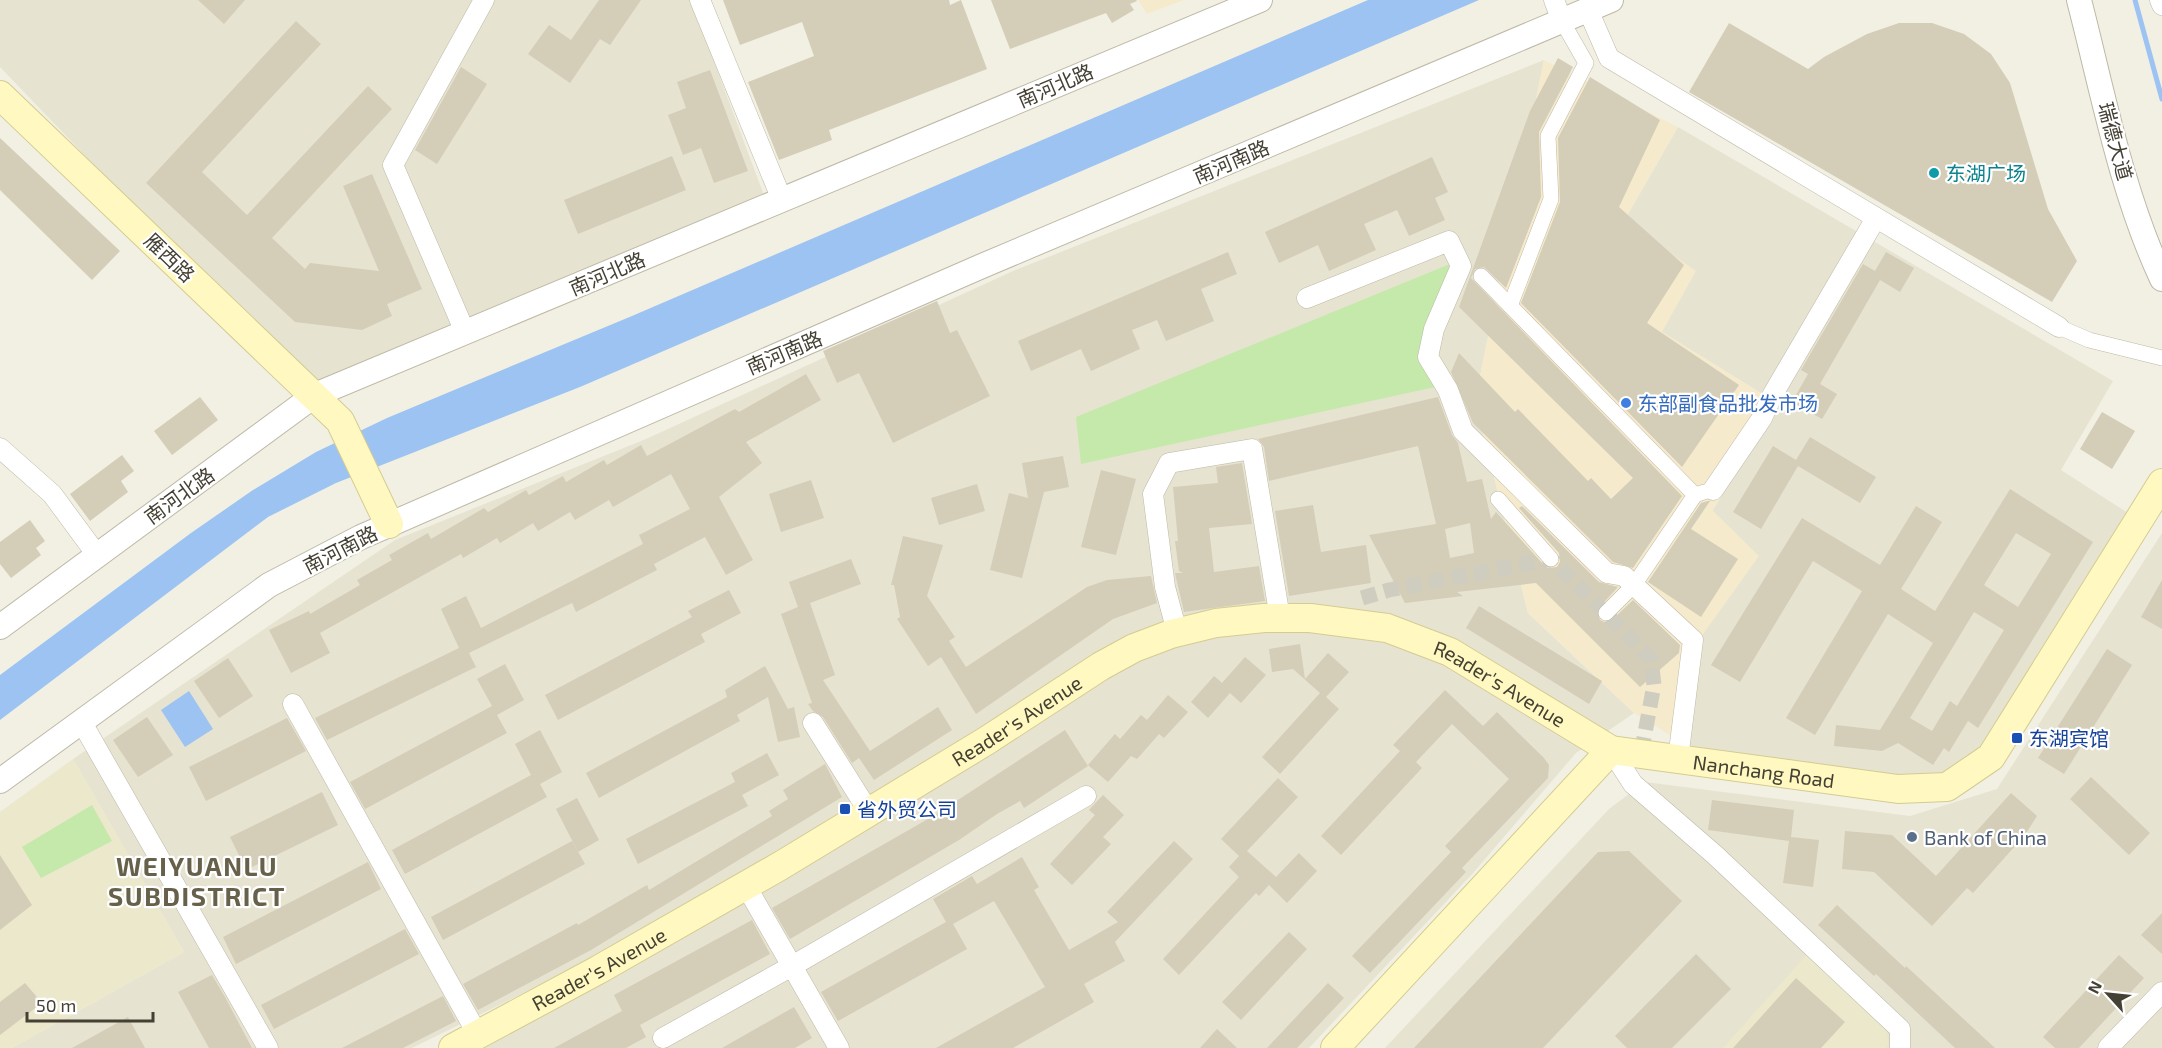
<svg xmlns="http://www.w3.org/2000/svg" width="2162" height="1048" viewBox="0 0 2162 1048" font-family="'Exo 2','Noto Sans SC',sans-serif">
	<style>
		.residential { fill: #e7e3d1 }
		.commercial { fill: #f6eacd }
		.education { fill: #ece8cc }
		.green { fill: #c4e9aa }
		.water { fill: #9cc3f2 }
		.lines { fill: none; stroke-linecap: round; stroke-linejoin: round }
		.stream { stroke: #9cc3f2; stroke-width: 5 }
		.building { fill: #d4cdb8; fill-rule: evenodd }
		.pedestrian-tunnel { stroke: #cfcdc0; stroke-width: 15; stroke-dasharray: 15 8; stroke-linecap: butt }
		.pedestrian-casing { stroke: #beb9a6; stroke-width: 16 }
		.minor-casing { stroke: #beb9a6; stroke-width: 21 }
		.tertiary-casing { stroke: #beb9a6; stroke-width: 26 }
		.secondary-casing { stroke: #d4cc91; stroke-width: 30 }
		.pedestrian { stroke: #fff; stroke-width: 15 }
		.minor { stroke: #fff; stroke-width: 20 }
		.tertiary { stroke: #fff; stroke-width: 24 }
		.secondary { stroke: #fff8c1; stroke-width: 28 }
		.culture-dot { fill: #0f9aa8; stroke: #fff; stroke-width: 2 }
		.shop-dot { fill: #3f7fe0; stroke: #fff; stroke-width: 2 }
		.transit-dot { fill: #1a4fb4; stroke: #fff; stroke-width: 2 }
		.service-dot { fill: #5c6f8a; stroke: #fff; stroke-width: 2 }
		.labels { text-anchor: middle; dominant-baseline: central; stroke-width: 4.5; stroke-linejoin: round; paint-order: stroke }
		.street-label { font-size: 20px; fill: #444033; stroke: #fff }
		.culture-label { font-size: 20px; fill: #0d838f; stroke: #fff; text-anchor: start }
		.shop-label { font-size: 20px; fill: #366cbe; stroke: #fff; text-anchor: start }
		.transit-label { font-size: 20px; fill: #164399; stroke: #fff; text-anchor: start }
		.service-label { font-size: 20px; fill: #4e5e75; stroke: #fff; text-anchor: start }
		.district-label { font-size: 26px; font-weight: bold; letter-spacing: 1.5px; fill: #67604a; stroke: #fff }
	</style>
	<rect width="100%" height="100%" fill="#f2f0e3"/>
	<g class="residential">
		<path d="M0 0H691L768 206 315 395 0 67Z"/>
		<path d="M1544 60 1475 401 1528 613 1634 713 1576 753 1473 873 1309 1048H485L858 828 412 1048H12L184 952 73 759 395 540 646 439 1013 271Z"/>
		<path d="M1678 127 2113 381 2061 470 2128 513 1984 743 1942 777 1900 778 1686 745 1712 511 1780 405 1662 332 1624 221Z"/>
		<path d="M2162 533V1048H1385L1609 809 1645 782 1910 816 1997 789Z"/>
	</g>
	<g class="commercial">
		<path d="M1138 0H1184L1147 14Z"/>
		<path d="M1544 60 1678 127 1624 221 1696 271 1662 332 1780 405 1712 510 1759 556 1701 637 1686 745 1634 713 1528 613 1475 401Z"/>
	</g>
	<g class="education">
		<path d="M73 759 184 952 12 1048H0V812Z"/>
		<path d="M1810 951 1885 1023 1889 1045 1886 1048H1723Z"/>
	</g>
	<g class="green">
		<path d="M1450 264 1432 352 1435 387 1081 464 1076 417Z"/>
		<path d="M92 805 112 841 41 878 22 847Z"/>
	</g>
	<g class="water">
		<path d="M1368 0H1479L580 387 336 483 268 517 0 720V675L191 533 253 490 316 452 387 418 632 316Z"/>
		<path d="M189 691 213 729 185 747 161 710Z"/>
	</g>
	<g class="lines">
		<path class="stream" d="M2135 0 2162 99"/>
	</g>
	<g class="building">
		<path d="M198 0H245L224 24Z"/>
		<path d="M599 0H641L610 45 600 39 570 83 528 54 549 25 571 40Z"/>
		<path d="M723 0H949L950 5 961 0 987 69 829 130 832 140 779 160 748 82 814 56 802 22 740 45Z"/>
		<path d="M991 0H1136L1137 1 1130 4 1134 10 1112 23 1106 13 1010 49Z"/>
		<path d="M296 21 321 44 202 172 247 215 368 86 392 109 272 238 305 269 310 263 379 271 343 186 372 174 422 289 387 304 392 316 362 330 295 322 146 183Z"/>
		<path d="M1729 23 1808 69 1824 57 1867 34 1899 23H1932L1964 34 1991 54 2010 83 2048 209 2077 261 2052 302 1689 92Z"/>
		<path d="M1558 58 1573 67 1539 132 1541 197 1506 288 1484 267 1475 269 1471 278 1682 496 1633 568 1613 562 1473 423 1451 372 1459 353 1515 412 1518 409 1588 481 1591 478 1611 499 1633 478 1459 307 1530 111Z"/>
		<path d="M461 67 487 84 437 164 415 150Z"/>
		<path d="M710 70 748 171 714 183 701 148 683 155 668 115 686 108 677 82Z"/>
		<path d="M1590 77 1660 120 1619 207 1684 265 1647 323 1739 385 1682 467 1521 303 1560 202 1558 138Z"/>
		<path d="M0 138 120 251 92 280 0 190Z"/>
		<path d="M672 156 686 190 578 234 564 200Z"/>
		<path d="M1432 157 1448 192 1435 198 1445 220 1409 236 1397 210 1364 224 1376 250 1329 271 1318 245 1279 263 1265 232Z"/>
		<path d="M1228 252 1237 274 1201 289 1214 321 1166 341 1157 320 1132 330 1140 349 1091 371 1081 349 1031 371 1018 341Z"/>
		<path d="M1886 252 1914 268 1900 292 1880 280 1820 384 1837 394 1822 419 1792 402 1808 374 1801 370 1863 264 1875 271Z"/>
		<path d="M937 301 950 333 957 330 990 396 893 443 859 373 837 383 823 351Z"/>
		<path d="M806 374 821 400 746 442 762 463 719 497 753 560 726 575 705 537 654 564 657 570 576 612 572 603 469 653 476 667 327 740 315 718 459 648 441 609 466 596 481 628 643 544 639 535 690 509 671 474 613 507 609 500 575 520 570 512 538 531 533 523 500 543 497 538 463 558 461 554 320 633 330 653 291 673 269 630 309 611 310 614 360 585 357 580 392 560 389 555 428 533 431 539 484 508 488 512 526 490 529 495 563 476 566 482 604 460 607 465 641 445 647 456 735 409 739 412Z"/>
		<path d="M200 397 218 420 172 455 154 431Z"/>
		<path d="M1438 397 1452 435 1458 443 1467 482 1482 479 1491 519 1496 512 1544 565 1548 568 1557 567 1560 562 1559 553 1519 508 1522 506 1599 582 1618 587 1597 610 1600 620 1604 622 1612 620 1633 600 1680 645 1679 653 1640 687 1536 583 1457 592 1463 596 1405 603 1369 535 1436 524 1418 446 1269 481 1264 447 1258 439ZM1470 523 1474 553 1450 558 1445 529Z"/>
		<path d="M2102 412 2135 431 2112 469 2080 449Z"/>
		<path d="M1810 437 1876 477 1860 503 1798 466 1761 529 1733 512 1773 446 1796 460Z"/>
		<path d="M122 455 134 471 121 481 128 492 90 521 70 494Z"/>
		<path d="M1063 456 1069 487 1044 492 1022 578 990 570 1009 493 1028 498 1022 463Z"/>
		<path d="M1242 463 1252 524 1209 528 1214 572 1259 566 1265 601 1184 612 1175 573H1183L1179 571 1175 541H1178L1173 487 1218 483 1216 467Z"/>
		<path d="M1101 470 1136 479 1116 555 1081 547Z"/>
		<path d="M811 480 824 518 781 532 769 494Z"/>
		<path d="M977 484 985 511 939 525 931 498Z"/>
		<path d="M2010 489 2093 542 1978 728 1968 721 1949 752 1944 748 1933 765 1898 743 1882 751 1834 746 1836 725 1880 730 1933 643 1888 614 1815 735 1786 718 1862 591 1813 561 1740 682 1711 665 1802 518 1880 565 1916 506 1942 522 1901 589 1935 611ZM2016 533 2051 554 2018 607 1984 585ZM1974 612 2004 630 1957 706 1950 701 1932 731 1910 718Z"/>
		<path d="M1708 501H1710L1691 529 1738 559 1701 617 1648 582 1701 503Z"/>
		<path d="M1313 505 1321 552 1366 545 1371 583 1289 596 1275 511Z"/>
		<path d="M30 520 45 541 36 548 41 555 11 578 0 564V542Z"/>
		<path d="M903 536 943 545 927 596 955 637 949 641 966 667 1087 587 1107 580 1151 576 1157 603 1113 619 976 714 941 657 928 666 897 619 900 617 894 585H891Z"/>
		<path d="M851 559 861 584 810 603 835 675 823 680 870 751 938 707 952 730 874 780 859 758 852 763 823 717 813 711 808 704 812 703 781 614 798 607 789 582Z"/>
		<path d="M2162 580V629L2141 617Z"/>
		<path d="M729 590 741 613 701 634 705 642 558 720 545 695 692 617 688 611Z"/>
		<path d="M1479 606 1602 681 1589 704 1466 628Z"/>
		<path d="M1300 644 1305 679 1328 653 1349 672 1326 697 1339 709 1280 774 1262 757 1320 693 1293 669 1272 672 1269 649Z"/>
		<path d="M2107 649 2132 665 2064 774 2038 758Z"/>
		<path d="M1245 657 1266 675 1241 703 1230 693 1208 718 1191 702 1214 676 1222 683Z"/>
		<path d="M228 658 253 696 219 718 194 681Z"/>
		<path d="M505 664 524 700 497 715 507 733 365 809 350 782 492 706 477 679Z"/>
		<path d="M765 666 788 709 794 707 800 737 778 742 768 697 737 715 740 721 599 798 586 773 727 697 725 690Z"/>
		<path d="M1445 690 1483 726 1497 712 1544 758 1549 765 1548 778 1462 868 1466 872 1370 973 1352 956 1451 852 1445 846 1509 779 1452 724 1416 762 1422 768 1341 855 1321 836 1400 751 1393 745Z"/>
		<path d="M1168 695 1188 712 1164 738 1159 734 1137 759 1131 756 1108 782 1088 765 1115 734 1120 739 1141 715 1147 720Z"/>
		<path d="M147 717 173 755 138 777 113 740Z"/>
		<path d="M287 718 306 751 206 801 189 767Z"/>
		<path d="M540 730 562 772 540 784 547 797 405 874 392 850 531 775 515 744Z"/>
		<path d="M1065 730 1088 766 1024 808 1020 801 997 814 959 840 790 939 772 908 935 815Z"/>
		<path d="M767 753 779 775 742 795 748 806 638 864 626 839 735 782 731 773Z"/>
		<path d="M825 764 842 797 591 950 478 1010 463 984 577 923 578 925 647 885 649 890 772 816 769 811 788 799 783 790Z"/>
		<path d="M2091 777 2150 833 2129 855 2070 799Z"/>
		<path d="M1278 778 1298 797 1247 851 1276 877 1299 853 1317 871 1287 903 1269 885 1259 896 1256 893 1179 975 1163 959 1239 877 1229 867 1239 856 1221 839Z"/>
		<path d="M322 792 338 825 246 870 230 837Z"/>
		<path d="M2011 793 2037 816 2025 835 1973 893 1967 888 1932 926 1874 872 1842 869 1845 831 1892 835 1936 876Z"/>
		<path d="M1103 795 1124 815 1103 837 1111 844 1072 885 1050 864 1095 815 1089 810Z"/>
		<path d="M577 798 599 840 578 852 556 809Z"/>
		<path d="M1712 800 1794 810 1791 837 1819 840 1813 887 1783 883 1789 841 1708 830Z"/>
		<path d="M572 841 585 864 443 940 431 917Z"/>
		<path d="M1174 841 1193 859 1115 942 1125 961 1084 984 1094 1002 1013 1048H936L1045 987 994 901 953 924 967 949 838 1021 821 992 946 922 933 899 972 876 977 884 1022 857 1039 887 1034 890 1069 950 1118 922 1107 912Z"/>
		<path d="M1629 851 1682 901 1543 1048H1414L1598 852Z"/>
		<path d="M0 855 32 905 0 930Z"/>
		<path d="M368 862 381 889 236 964 223 937Z"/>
		<path d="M1837 905 1905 968 1906 966 1995 1048H1955L1876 974 1874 976 1818 925Z"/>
		<path d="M2162 913V954L2141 935Z"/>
		<path d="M752 920 770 954 640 1025 646 1037 626 1048H554L622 1011 614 995Z"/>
		<path d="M405 929 419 954 274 1029 261 1005Z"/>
		<path d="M1289 932 1307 949 1241 1020 1222 1002Z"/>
		<path d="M1696 954 1731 989 1672 1048H1627L1615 1036Z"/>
		<path d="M2119 955 2144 978 2079 1048H2055L2043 1037Z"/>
		<path d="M212 975 225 997 252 1048H209L178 992Z"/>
		<path d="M1796 978 1845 1022 1821 1048H1733Z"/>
		<path d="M25 983 42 1003 0 1035V1002Z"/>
		<path d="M1328 983 1344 998 1297 1048H1267Z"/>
		<path d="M443 996 456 1021 403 1048H342Z"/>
		<path d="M794 1007 812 1038 795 1048H722Z"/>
		<path d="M128 1017 145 1048H72Z"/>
		<path d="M1217 1029 1237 1048H1200Z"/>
	</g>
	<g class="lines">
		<path class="pedestrian-tunnel" d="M1362 598 1389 590 1551 559 1651 659 1654 685 1641 754"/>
		<g class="pedestrian-casing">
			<g id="pedestrian">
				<path d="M1481 276 1695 495"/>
				<path d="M1510 306 1551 199 1548 136 1586 63 1562 21"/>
				<path d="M2059 327 2089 340 2162 358"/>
				<path d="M1498 499 1551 559"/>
				<path d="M1606 613 1634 585 1695 495 1704 492"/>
			</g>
		</g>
		<g class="minor-casing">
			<g id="minor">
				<path d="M700 0 782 200"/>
				<path d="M1554 0 1562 21"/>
				<path d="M2160 0 2162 5"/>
				<path d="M1588 10 1609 58 2059 327"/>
				<path d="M1307 298 1449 241 1461 266 1434 329 1428 357 1448 390 1463 431 1607 573 1624 576 1693 640 1678 759"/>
				<path d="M465 332 393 165 484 0"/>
				<path d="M0 448 52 494 97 555"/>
				<path d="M1713 490 1762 418 1773 394 1876 218"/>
				<path d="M1177 632 1165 587 1153 494 1169 463 1252 449 1280 618"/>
				<path d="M293 704 478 1035"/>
				<path d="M81 721 268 1048"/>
				<path d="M813 723 869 812"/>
				<path d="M1611 750 1633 784 1715 855 1900 1029V1048"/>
				<path d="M746 886 839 1048"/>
				<path d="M663 1038 792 966 1086 796"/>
				<path d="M2108 1048 2162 992"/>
			</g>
		</g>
		<g class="tertiary-casing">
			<g id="tertiary">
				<path d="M2079 0C2103 93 2121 191 2162 279"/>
				<path d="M0 627 315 395 1260 0"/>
				<path d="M0 781 269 585 361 537 982 266 1611 0"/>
			</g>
		</g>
		<g class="secondary-casing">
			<g id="secondary">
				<path d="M0 95 340 421 389 524"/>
				<path id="s1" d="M453 1048 598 970 780 866 986 741 1101 666 1134 648 1171 634 1216 623 1264 618H1310L1387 628 1450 652 1611 750 1898 789 1947 787 1991 757 2162 483"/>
				<path d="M1335 1048 1611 750"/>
			</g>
		</g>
		<use href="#pedestrian" class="pedestrian"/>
		<use href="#minor" class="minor"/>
		<use href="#tertiary" class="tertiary"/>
		<use href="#secondary" class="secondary"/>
	</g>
	<circle class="culture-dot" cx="1934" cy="173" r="6"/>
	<circle class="shop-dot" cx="1626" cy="403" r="6"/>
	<g class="transit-dot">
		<rect x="2011" y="732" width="12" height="12" rx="3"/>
		<rect x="839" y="803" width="12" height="12" rx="3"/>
	</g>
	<circle class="service-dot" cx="1912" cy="837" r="6"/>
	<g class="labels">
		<g class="street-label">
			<text transform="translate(1055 85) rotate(-23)">南河北路</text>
			<text transform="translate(2116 141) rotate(75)">瑞德大道</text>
			<text transform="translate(1231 161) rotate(-23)">南河南路</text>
			<text transform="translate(170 257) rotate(44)">雁西路</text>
			<text transform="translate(607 273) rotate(-23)">南河北路</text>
			<text transform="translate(784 352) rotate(-23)">南河南路</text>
			<text transform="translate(179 495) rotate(-36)">南河北路</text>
			<text transform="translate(340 549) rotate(-27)">南河南路</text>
			<text stroke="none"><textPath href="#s1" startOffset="1174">Reader's Avenue</textPath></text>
			<text stroke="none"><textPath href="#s1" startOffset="652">Reader's Avenue</textPath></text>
			<text stroke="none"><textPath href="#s1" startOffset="1458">Nanchang Road</textPath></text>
			<text stroke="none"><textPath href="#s1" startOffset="166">Reader's Avenue</textPath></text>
		</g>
		<g class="culture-label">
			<text x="1946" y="173">东湖广场</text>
		</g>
		<g class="shop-label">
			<text x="1638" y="403">东部副食品批发市场</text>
		</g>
		<g class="transit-label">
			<text x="2029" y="738">东湖宾馆</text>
			<text x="857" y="809">省外贸公司</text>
		</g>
		<g class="service-label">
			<text x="1924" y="837">Bank of China</text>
		</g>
		<g class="district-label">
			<text x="197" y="865">WEIYUANLU<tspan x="197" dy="30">SUBDISTRICT</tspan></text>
		</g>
	</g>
	<g transform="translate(2108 994) rotate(297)" stroke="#ffffff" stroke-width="4.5" paint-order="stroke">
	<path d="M0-4.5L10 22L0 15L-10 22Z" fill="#444033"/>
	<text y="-9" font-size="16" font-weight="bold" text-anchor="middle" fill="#444033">N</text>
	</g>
	<path d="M27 1012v9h126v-9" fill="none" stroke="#444033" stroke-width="3"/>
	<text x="36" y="1012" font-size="18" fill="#444033" stroke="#ffffff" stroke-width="4.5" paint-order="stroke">50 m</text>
</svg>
